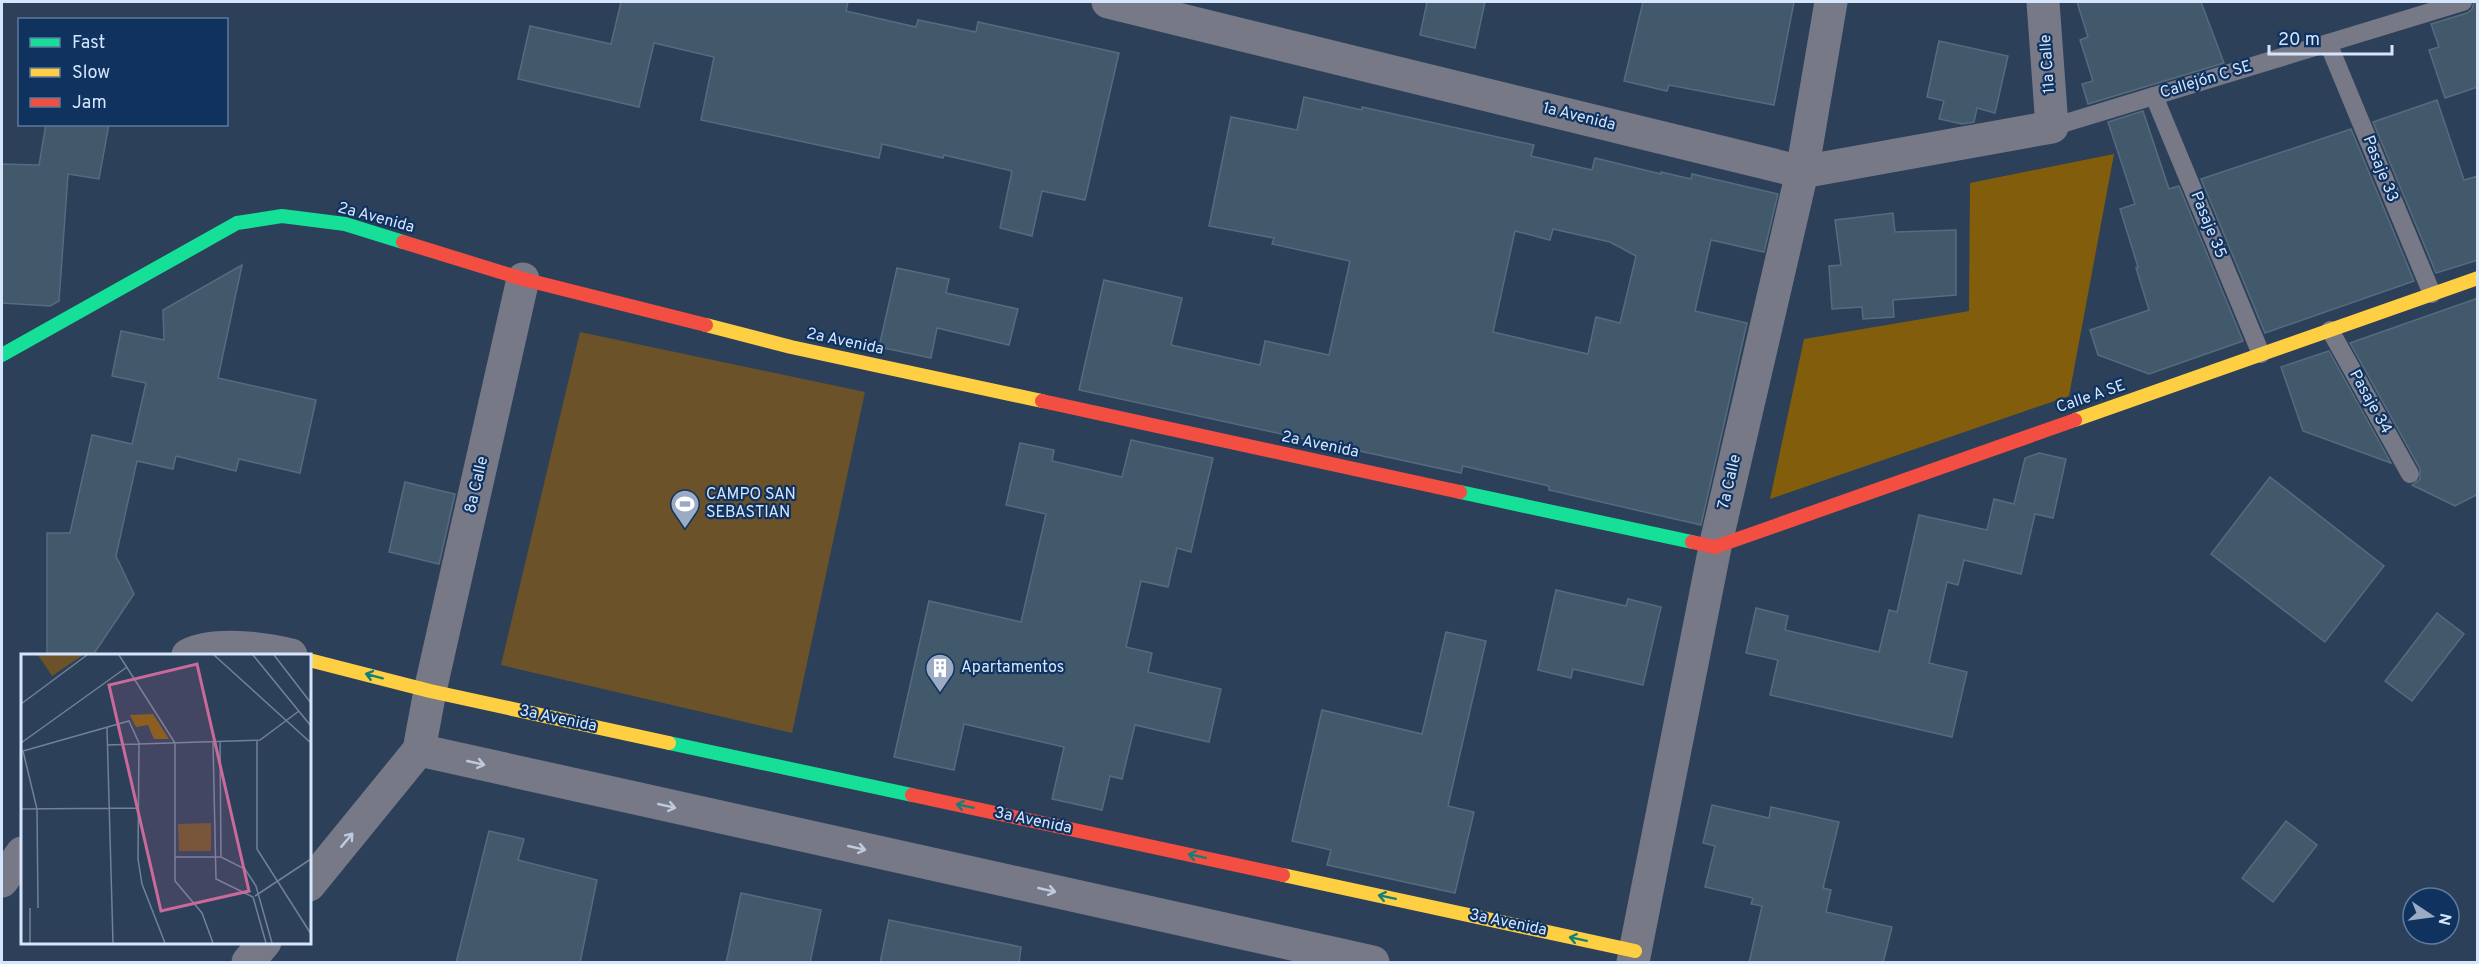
<svg xmlns="http://www.w3.org/2000/svg" width="2479" height="964" viewBox="0 0 2479 964" font-family="Overpass,sans-serif">
	<style>
		.green { fill: #6b5229 }
		.forest { fill: #825d0c }
		.building { fill: #42596b; stroke: #566b7e; stroke-width: 1.5; fill-rule: evenodd }
		.lines { fill: none; stroke-linecap: round; stroke-linejoin: round }
		.lane { stroke: #787986; stroke-width: 18 }
		.street { stroke: #787986; stroke-width: 33 }
		.fast { stroke: #16e098; stroke-width: 14 }
		.slow { stroke: #ffcf43; stroke-width: 14 }
		.jam { stroke: #f24e42; stroke-width: 14 }
		.oneway { stroke: #128079 }
		.oneway2 { stroke: #becade }
		.labels { text-anchor: middle; dominant-baseline: central; stroke-width: 4.5; stroke-linejoin: round; paint-order: stroke }
		.street-label { font-size: 16px; fill: #d5e5fc; stroke: #0f325f }
		.poi-label { font-size: 16px; fill: #d5e5fc; stroke: #0f325f; text-anchor: start }
		.inset-road { fill: none; stroke: #70829a; stroke-width: 1.5 }
		.view { fill: #ca6a9b; fill-opacity: 0.15; stroke: #ca6a9b; stroke-width: 3 }
		.inset-edge { fill: none; stroke: #d5e5fc; stroke-width: 3 }
	</style>
	<rect width="100%" height="100%" fill="#2c4059"/>
	<path class="green" d="M580 332 865 392 792 733 501 665Z"/>
	<path class="forest" d="M2114 154 2069 396 1770 499 1804 339 1969 311 1970 183Z"/>
	<g class="building">
		<path d="M621 2H848L846 11 916 27 918 20 976 32 978 22 1119 53 1085 200 1042 191 1032 236 1000 228 1012 171 944 155 943 158 882 144 879 158 701 120 714 57 654 43 639 107 518 79 530 26 611 44Z"/>
		<path d="M1427 2H1485L1475 48 1420 35Z"/>
		<path d="M1643 2H1794L1774 105 1669 85 1667 91 1624 81Z"/>
		<path d="M2077 2H2201L2224 63 2088 104 2082 84 2093 81 2080 40 2088 37Z"/>
		<path d="M2474 2H2478V87L2445 98 2429 50 2439 47 2431 24 2467 13 2472 9Z"/>
		<path d="M1939 41 2008 56 1995 113 1977 108 1974 122 1962 124 1939 119 1944 101 1927 97Z"/>
		<path d="M1304 97 1362 110V107L1534 145 1531 156 1592 170 1595 158 1661 174V172L1691 179 1692 174 1778 194 1764 252 1711 240 1695 311 1747 323 1701 525 1549 490V486L1463 466 1461 473 1079 390 1104 280 1182 298 1171 345 1260 365 1265 341 1329 355 1350 261 1272 244 1274 238 1209 226 1231 117 1297 130ZM1553 229 1610 242 1636 256 1620 323 1596 317 1588 354 1493 332 1515 231 1550 240Z"/>
		<path d="M2437 100 2464 180 2478 176V260L2436 273 2373 122Z"/>
		<path d="M2143 111 2169 189 2179 186 2243 341 2149 374 2098 355 2090 330 2149 310 2136 268 2138 267 2120 209 2135 204 2108 122Z"/>
		<path d="M46 124H109L99 179 68 174 59 301 50 306 2 303V164L39 165Z"/>
		<path d="M2351 129 2414 281 2265 333 2201 179Z"/>
		<path d="M1893 213 1895 232 1956 230V295L1893 300 1894 317 1863 319 1862 307 1832 309 1829 266 1841 265 1835 220Z"/>
		<path d="M242 265 218 378 316 400 300 473 239 459 236 471 176 456 173 469 137 461 116 556 134 594 93 655H47V533H70L92 435 132 444 146 383 112 376 121 331 164 340 163 310Z"/>
		<path d="M897 268 949 279 946 293 1018 309 1009 345 937 328 931 358 879 347Z"/>
		<path d="M2478 298V494L2455 506 2412 485 2420 479V469L2350 343Z"/>
		<path d="M2329 351 2391 463 2303 431 2281 367Z"/>
		<path d="M1131 440 1213 458 1191 552 1177 548 1168 587 1141 581 1126 647 1152 653 1148 672 1221 689 1209 742 1135 725 1122 779 1110 776 1102 810 1052 799 1064 747 964 724 954 770 894 757 929 601 1021 622 1046 514 1006 505 1020 443 1054 450 1052 461 1122 477Z"/>
		<path d="M2039 453 2066 459 2053 518 2035 514 2021 574 1964 560 1958 585 1947 582 1929 663 1967 672 1952 737 1770 695 1778 660 1746 653 1756 608 1788 616 1785 630 1879 652 1889 610 1897 612 1919 515 1987 530 1994 499 2014 504 2025 458Z"/>
		<path d="M2270 477 2384 566 2325 642 2211 554Z"/>
		<path d="M405 482 455 494 439 564 389 552Z"/>
		<path d="M1556 590 1626 606 1628 599 1661 607 1643 685 1573 669 1571 678 1538 670Z"/>
		<path d="M2437 613 2464 634 2412 701 2385 681Z"/>
		<path d="M1446 632 1486 641 1448 806 1474 812 1455 893 1327 865 1331 850 1292 841 1322 710 1422 734Z"/>
		<path d="M1712 805 1769 818 1771 807 1839 822 1823 888 1831 890 1826 912 1892 927 1883 963H1749L1762 906 1751 904 1753 898 1705 887 1715 846 1703 843Z"/>
		<path d="M2286 821 2317 845 2273 902 2242 878Z"/>
		<path d="M489 831 524 839 518 860 597 880 580 963H456Z"/>
		<path d="M741 893 821 910 810 963H726Z"/>
		<path d="M889 920 1021 947 1019 963H880Z"/>
	</g>
	<g class="lines">
		<g class="lane">
			<path d="M2328 43 2432 294"/>
			<path d="M2154 96 2261 354"/>
			<path d="M2052 127 2463 2"/>
			<path d="M2330 330 2410 474"/>
		</g>
		<g class="street">
			<path d="M1108 2 1802 172 2052 127 2043 2"/>
			<path d="M188 655C214 642 264 648 291 655"/>
			<path d="M419 750 1373 962"/>
			<path d="M2 881 22 853"/>
			<path d="M309 885 419 750 430 691 523 279"/>
			<path d="M248 962 265 942"/>
			<path d="M1633 962 1715 547 1802 172 1831 2"/>
		</g>
		<g class="fast">
			<path d="M2 355 237 223 282 216 345 224 403 242"/>
			<path d="M1460 492 1692 542"/>
			<path d="M669 743 912 795"/>
		</g>
		<g class="slow">
			<path d="M706 325 791 347 1042 401"/>
			<path d="M2075 420 2478 278"/>
			<path d="M309 660 430 691 669 743"/>
			<path d="M1283 875 1635 951"/>
		</g>
		<g class="jam">
			<path d="M403 242 523 279 706 325"/>
			<path d="M1042 401 1460 492"/>
			<path d="M1692 542 1715 547 2075 420"/>
			<path d="M912 795 1283 875"/>
		</g>
	</g>
	<defs><path id="oneway-shaft" d="M-6 0H5M1.5-3L5.5 0L1.5 3" fill="none" stroke-width="1.6" stroke-linecap="round" stroke-linejoin="round" transform="scale(1.5)"/></defs>
	<g class="oneway">
		<use href="#oneway-shaft" transform="translate(374 676) rotate(-165)"/>
		<use href="#oneway-shaft" transform="translate(965 806) rotate(-168)"/>
		<use href="#oneway-shaft" transform="translate(1197 856) rotate(-168)"/>
		<use href="#oneway-shaft" transform="translate(1387 897) rotate(-168)"/>
		<use href="#oneway-shaft" transform="translate(1578 939) rotate(-168)"/>
	</g>
	<g class="oneway2">
		<use href="#oneway-shaft" transform="translate(476 763) rotate(13)"/>
		<use href="#oneway-shaft" transform="translate(667 806) rotate(13)"/>
		<use href="#oneway-shaft" transform="translate(347 840) rotate(-50)"/>
		<use href="#oneway-shaft" transform="translate(857 848) rotate(13)"/>
		<use href="#oneway-shaft" transform="translate(1047 890) rotate(13)"/>
	</g>
	<defs>
		<g id="stadium-pin" transform="scale(1.5)"><path d="M0 17L-7.5 6A9.5 9.5 0 1 1 7.5 6Z" fill="#9aabc3" stroke="#0f325f"/><path d="M0-5a6.5 5 0 1 0 0 10a6.5 5 0 1 0 0-10ZM-3.5-1.8h7v3.6h-7Z" fill="#fff"/></g>
		<g id="building-pin" transform="scale(1.5)"><path d="M0 17L-7.5 6A9.5 9.5 0 1 1 7.5 6Z" fill="#9aabc3" stroke="#0f325f"/><path d="M-4-6H4V6H1V3H-1V6H-4ZM-2.5-4.3h1.7v1.8h-1.7ZM.8-4.3h1.7v1.8H.8ZM-2.5-1h1.7V.8h-1.7ZM.8-1h1.7V.8H.8Z" fill="#fff"/></g>
	</defs>
	<g fill-rule="evenodd">
		<use href="#stadium-pin" x="685" y="504"/>
		<use href="#building-pin" x="940" y="668"/>
	</g>
	<g class="labels">
		<g class="street-label">
			<text transform="translate(2048 64) rotate(-94)">11a Calle</text>
			<text transform="translate(2206 80) rotate(-17)">Callejón C SE</text>
			<text transform="translate(1579 117) rotate(14)">1a Avenida</text>
			<text transform="translate(2380 169) rotate(68)">Pasaje 33</text>
			<text transform="translate(376 218) rotate(15)">2a Avenida</text>
			<text transform="translate(2208 225) rotate(68)">Pasaje 35</text>
			<text transform="translate(845 342) rotate(12)">2a Avenida</text>
			<text transform="translate(2091 397) rotate(-19)">Calle A SE</text>
			<text transform="translate(2370 402) rotate(61)">Pasaje 34</text>
			<text transform="translate(1320 445) rotate(12)">2a Avenida</text>
			<text transform="translate(1730 482) rotate(-77)">7a Calle</text>
			<text transform="translate(477 485) rotate(-77)">8a Calle</text>
			<text transform="translate(558 719) rotate(12)">3a Avenida</text>
			<text transform="translate(1033 821) rotate(12)">3a Avenida</text>
			<text transform="translate(1508 923) rotate(12)">3a Avenida</text>
		</g>
		<g class="poi-label">
			<text x="706" y="495">CAMPO SAN<tspan x="706" dy="18">SEBASTIAN</tspan></text>
			<text x="961" y="668">Apartamentos</text>
		</g>
	</g>
	<g transform="translate(21 654)">
		<rect width="290" height="290" fill="#2c4059"/>
		<path d="M17 1H62L31 22ZM190 169V197H158L157 170Z" fill="#6b5229"/>
		<path d="M132 60 148 85H133L127 71 115 73 109 61Z" fill="#825d0c"/>
		<path class="inset-road" d="M98 1 154 89V227L181 259 192 289M193 1 290 89M232 1 290 72M253 1 290 49M0 50 66 1M86 74 92 289M199 87 200 203M236 87V195L290 280M192 88 195 225 232 243 245 289M0 89 106 13M86 91 239 86 278 57M0 155 117 154M154 203H200L224 215 235 232 251 289M234 242 290 205M17 254 16 155 2 97 108 67 118 89 117 205 121 230 144 289M9 289V254"/>
		<path class="view" d="M176 10 228 237 140 257 88 31Z"/>
		<rect width="290" height="290" class="inset-edge"/>
	</g>
	<rect width="2479" height="964" fill="none" stroke="#d5e5fc" stroke-width="6"/>
	<rect x="18" y="18" width="210" height="108" fill="#0f325f" stroke="#5e7a9e" stroke-width="1.5"/>
	<rect x="30" y="38" width="30" height="9" fill="#16e098" stroke="#5e7a9e" stroke-width="1.5"/>
	<text x="72" y="48" font-size="18" fill="#d5e5fc">Fast</text>
	<rect x="30" y="68" width="30" height="9" fill="#ffcf43" stroke="#5e7a9e" stroke-width="1.5"/>
	<text x="72" y="78" font-size="18" fill="#d5e5fc">Slow</text>
	<rect x="30" y="98" width="30" height="9" fill="#f24e42" stroke="#5e7a9e" stroke-width="1.5"/>
	<text x="72" y="108" font-size="18" fill="#d5e5fc">Jam</text>
	<g transform="translate(2431 916) rotate(103)"><circle r="28" fill="#0f325f" stroke="#5e7a9e" stroke-width="1.5"/>
	<path d="M0-4.5L10 22L0 15L-10 22Z" fill="#9aabc3"/>
	<text y="-9" font-size="16" font-weight="bold" text-anchor="middle" fill="#d5e5fc">N</text>
	</g>
	<path d="M2269 45v9h123v-9" fill="none" stroke="#d5e5fc" stroke-width="3"/>
	<text x="2278" y="45" font-size="18" fill="#d5e5fc" stroke="#0f325f" stroke-width="4.5" paint-order="stroke">20 m</text>
</svg>
